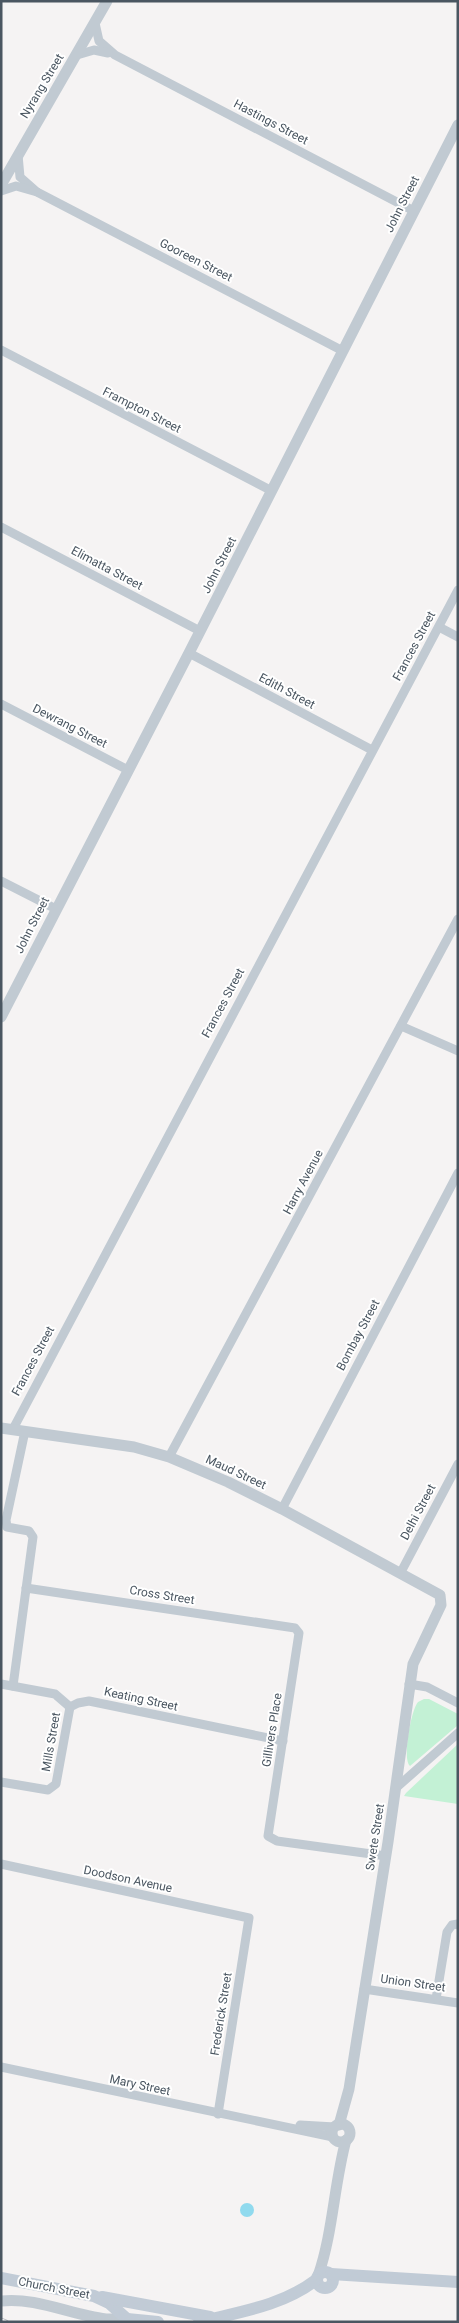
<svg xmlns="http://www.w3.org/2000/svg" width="459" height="2323" viewBox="0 0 459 2323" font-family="Roboto,sans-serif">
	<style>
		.green { fill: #c3f1d5 }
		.water { fill: #90daee }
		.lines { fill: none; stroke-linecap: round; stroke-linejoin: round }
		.minor { stroke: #c1cad2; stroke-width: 9 }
		.tertiary { stroke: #c1cad2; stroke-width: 11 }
		.secondary { stroke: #c1cbd6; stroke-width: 12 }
		.rail-casing { stroke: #b5b8bd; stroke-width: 5 }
		.rail { stroke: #fff; stroke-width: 3; stroke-dasharray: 9; stroke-linecap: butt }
		.labels { text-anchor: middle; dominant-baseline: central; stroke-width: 4; stroke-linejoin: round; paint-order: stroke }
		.street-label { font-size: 12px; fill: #4a5661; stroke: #fff }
	</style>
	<rect width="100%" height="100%" fill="#f5f3f3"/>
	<g class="green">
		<path d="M424 1699H429L456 1713 458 1714V1725L410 1766C402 1759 411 1710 418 1702Z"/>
		<path d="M458 1744V1804L404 1796 406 1793Z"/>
	</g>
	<circle class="water" cx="247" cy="2210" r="7"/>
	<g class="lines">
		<g class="minor">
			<path d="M95 23 99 41 115 55 414 211"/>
			<path d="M77 55 94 50 108 53"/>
			<path d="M18 155 20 177 37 192"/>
			<path d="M1 191 16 186 37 192 343 351"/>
			<path d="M1 350 272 491"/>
			<path d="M1 527 200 631"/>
			<path d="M439 627 458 637"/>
			<path d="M189 653 372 750"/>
			<path d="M1 704 128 770"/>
			<path d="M1 881 56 909"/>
			<path d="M401 1026 458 1051"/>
			<path d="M13 1429 458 590"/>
			<path d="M169 1457 458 919"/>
			<path d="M282 1509 458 1173"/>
			<path d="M401 1572 458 1464"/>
			<path d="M26 1588 295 1628 299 1633 268 1836 277 1841 386 1856"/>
			<path d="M1 1684 55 1694 70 1707"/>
			<path d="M409 1684 427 1687 458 1703"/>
			<path d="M13 1686 33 1537 29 1531 7 1527 6 1520 25 1431"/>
			<path d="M70 1707 78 1703 89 1701 283 1741"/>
			<path d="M1 1782 48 1790 56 1784 70 1707"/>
			<path d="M396 1788 458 1733"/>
			<path d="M1 1864 249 1918 218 2114"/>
			<path d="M364 1989 458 2003"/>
			<path d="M436 1999 447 1932 452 1925 458 1924"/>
			<path d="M1 2067 333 2137"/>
			<path d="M300 2125 335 2127"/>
		</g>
		<g class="tertiary">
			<path d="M1 185 107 1"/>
			<path d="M1 1017 189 653 458 125"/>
			<path d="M1 1428 134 1447 169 1457 228 1482 282 1509 440 1595 441 1605 413 1664 388 1842 349 2089 339 2125"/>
			<circle cx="341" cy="2133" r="9"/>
			<path d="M318 2276C333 2233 334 2184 346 2140"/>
			<path d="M1 2301C37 2297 71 2315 106 2319 113 2319 121 2319 129 2319"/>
		</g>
		<g class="secondary">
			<circle cx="325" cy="2280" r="8"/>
			<path d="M331 2274 458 2282"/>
			<path d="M1 2278 94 2296 109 2303 127 2319 158 2322"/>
			<path d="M102 2297 210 2317"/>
			<path d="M199 2322C239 2312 282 2306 316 2280"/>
		</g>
		<g class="rail-casing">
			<path id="rail" d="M1 2320 6 2322"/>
		</g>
		<use href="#rail" class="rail"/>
	</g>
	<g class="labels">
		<g class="street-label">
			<text transform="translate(42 86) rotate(-59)">Nyrang Street</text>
			<text transform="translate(271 122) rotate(28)">Hastings Street</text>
			<text transform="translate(402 204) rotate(-63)">John Street</text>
			<text transform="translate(196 260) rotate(27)">Gooreen Street</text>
			<text transform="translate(142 410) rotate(27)">Frampton Street</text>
			<text transform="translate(219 565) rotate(-63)">John Street</text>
			<text transform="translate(107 568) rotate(28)">Elimatta Street</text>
			<text transform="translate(414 646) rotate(-62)">Frances Street</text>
			<text transform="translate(287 691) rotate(28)">Edith Street</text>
			<text transform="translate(70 726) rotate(27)">Dewrang Street</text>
			<text transform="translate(32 925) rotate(-63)">John Street</text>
			<text transform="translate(223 1003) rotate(-62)">Frances Street</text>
			<text transform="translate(303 1182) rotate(-62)">Harry Avenue</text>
			<text transform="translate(358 1335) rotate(-62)">Bombay Street</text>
			<text transform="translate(33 1361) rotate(-62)">Frances Street</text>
			<text transform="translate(236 1472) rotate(25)">Maud Street</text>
			<text transform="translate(418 1512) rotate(-62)">Delhi Street</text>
			<text transform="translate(162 1595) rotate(9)">Cross Street</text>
			<text transform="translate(141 1699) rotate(12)">Keating Street</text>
			<text transform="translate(272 1730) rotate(-81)">Gillivers Place</text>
			<text transform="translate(51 1742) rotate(-80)">Mills Street</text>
			<text transform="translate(375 1837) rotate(-81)">Swete Street</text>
			<text transform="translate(128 1879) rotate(12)">Doodson Avenue</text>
			<text transform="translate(413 1983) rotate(8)">Union Street</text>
			<text transform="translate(221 2014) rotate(-81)">Frederick Street</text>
			<text transform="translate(140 2085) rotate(12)">Mary Street</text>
			<text transform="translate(54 2288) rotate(11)">Church Street</text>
		</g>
	</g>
	<rect width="459" height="2323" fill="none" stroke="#4a5661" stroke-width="5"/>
</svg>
